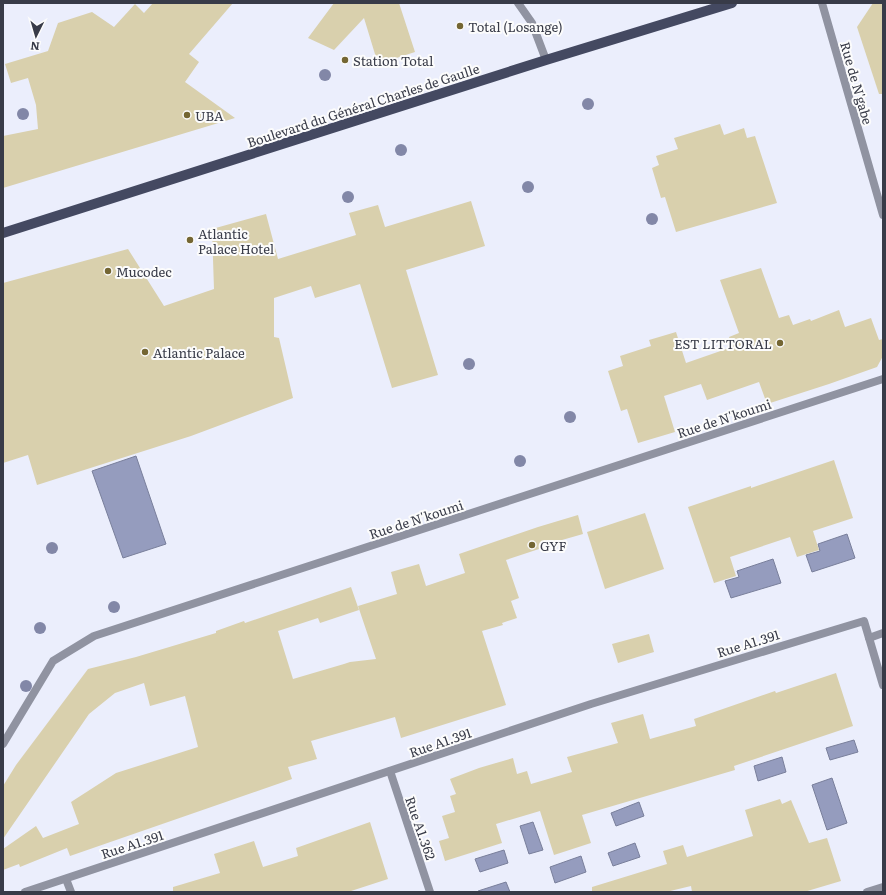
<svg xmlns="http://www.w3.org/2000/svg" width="886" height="895" viewBox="0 0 886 895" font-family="Literata,serif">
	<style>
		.water { fill: #959cbe; stroke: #797f9b }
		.building { fill: #d9d0ad }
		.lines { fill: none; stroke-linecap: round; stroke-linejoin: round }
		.street { stroke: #9093a1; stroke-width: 8 }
		.primary { stroke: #444961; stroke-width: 10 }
		.tree { fill: #8287a7 }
		.poi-dot { fill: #746633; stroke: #fcfcfc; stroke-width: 1.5 }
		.labels { text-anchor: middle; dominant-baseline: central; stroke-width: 4; stroke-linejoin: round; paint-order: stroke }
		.poi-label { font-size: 13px; fill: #383b48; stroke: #fcfcfc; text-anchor: start }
		.street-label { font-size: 13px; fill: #383b48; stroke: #fcfcfc }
	</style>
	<rect width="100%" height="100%" fill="#ebeefc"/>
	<g class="water">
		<path d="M136 456 166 544 123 558 92 471Z"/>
		<path d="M847 534 855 558 812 572 806 555 820 551 818 544Z"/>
		<path d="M773 559 781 583 731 598 725 581 739 577 737 571Z"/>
		<path d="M854 740 858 752 830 760 826 748Z"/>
		<path d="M782 757 786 772 758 781 754 766Z"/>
		<path d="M832 778 847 823 827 830 812 785Z"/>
		<path d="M639 802 644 816 616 826 611 813Z"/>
		<path d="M533 822 543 850 529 854 520 826Z"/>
		<path d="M635 843 640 857 613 866 608 853Z"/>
		<path d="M504 850 508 863 480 872 475 859Z"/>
		<path d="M581 856 586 872 555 883 550 867Z"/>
		<path d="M506 882 510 892H478V891Z"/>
	</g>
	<g class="building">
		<path d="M153 3H233L189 54 199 62 185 82 235 118 3 188V136L38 129 36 105 28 78 11 83 5 64 48 51 58 23 92 12 114 27 135 4 144 13Z"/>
		<path d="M334 3H399L415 52 378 64 364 18 334 50 308 38Z"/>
		<path d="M873 3H883V94H879L857 27Z"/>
		<path d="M720 124 724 135 744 128 747 138 755 136 777 203 676 232 665 197 661 198 652 168 659 165 656 156 678 149 674 138Z"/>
		<path d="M471 201 485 246 406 270 438 375 392 388 360 284 315 298 311 286 274 298V337L279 338 293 398 191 436 37 485 28 455 3 463V283L128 249 164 306 214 289 212 229 266 214 278 259 356 235 349 213 378 205 385 227Z"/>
		<path d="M761 268 779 318 789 315 793 325 810 319 811 321 839 310 845 327 871 318 879 340 883 339V356L877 367 829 384 767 404 759 382 707 400 701 384 664 396 675 432 638 443 627 409 621 411 608 371 623 366 620 356 651 346 649 340 676 332 686 363 732 347 729 337 739 333 720 280Z"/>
		<path d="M834 460 853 518 813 531 819 550 797 557 790 537 730 557 736 576 714 583 688 507 751 486V488Z"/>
		<path d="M645 513 664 569 605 589 587 532Z"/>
		<path d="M578 515 583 534 541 546 542 548 506 560 519 598 511 601 517 618 502 623 503 625 482 631 506 705 401 738 395 717 311 741 317 759 288 767 292 779 70 856 67 848 20 867 19 864 3 870V849L36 826 43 838 79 824 71 802 116 773 198 747 185 696 150 706 144 683 115 693 89 714 3 839V786L16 765 88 669 136 657 216 633V631L244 621 245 623 351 587 359 610 320 623 318 618 278 631 293 679 344 664 350 662 376 659 358 606 397 594 391 572 419 564 426 586 465 573 459 554 538 527Z"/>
		<path d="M649 634 654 652 618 663 612 644Z"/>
		<path d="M836 673 853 726 734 766 735 770 582 815 591 843 554 855 540 811 496 824 502 843 445 861 439 841 449 838 442 816 455 812 450 796 456 794 450 779 479 768 513 758 517 774 527 771 531 784 572 772 567 757 618 743 611 723 643 714 650 739 696 726 694 719 775 691 776 693Z"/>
		<path d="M780 799 782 804 791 800 809 843 827 838 841 881 804 892H692L691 886 666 892H592V887L667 864 663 851 683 845 687 857 753 836 745 810Z"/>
		<path d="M370 822 388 879 348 892H173V887L220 873 214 854 254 841 263 867 298 856 296 848Z"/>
	</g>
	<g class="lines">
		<g class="street">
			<path d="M518 3 532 23 546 60"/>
			<path d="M822 3 883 215"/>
			<path d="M869 638 883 633"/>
			<path d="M3 744 53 661 94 636 883 379"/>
			<path d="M390 771 430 892"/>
			<path d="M66 879 71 892"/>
			<path d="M25 892 591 704 864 621 883 685"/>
			<path d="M867 892 883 887"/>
		</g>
		<path class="primary" d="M3 233 546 60 732 3"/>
	</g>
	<g class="tree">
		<circle cx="325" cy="75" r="6"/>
		<circle cx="588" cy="104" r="6"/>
		<circle cx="23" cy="114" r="6"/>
		<circle cx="401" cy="150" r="6"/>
		<circle cx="528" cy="187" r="6"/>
		<circle cx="348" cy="197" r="6"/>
		<circle cx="652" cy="219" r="6"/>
		<circle cx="469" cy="364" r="6"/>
		<circle cx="570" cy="417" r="6"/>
		<circle cx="520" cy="461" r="6"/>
		<circle cx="52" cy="548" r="6"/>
		<circle cx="114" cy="607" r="6"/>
		<circle cx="40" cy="628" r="6"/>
		<circle cx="26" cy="686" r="6"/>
	</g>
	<g class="poi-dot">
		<circle cx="460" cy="26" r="4"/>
		<circle cx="345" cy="60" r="4"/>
		<circle cx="187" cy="115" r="4"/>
		<circle cx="190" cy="240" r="4"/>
		<circle cx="108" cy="271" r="4"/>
		<circle cx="780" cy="343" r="4"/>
		<circle cx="145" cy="352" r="4"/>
		<circle cx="532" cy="545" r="4"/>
	</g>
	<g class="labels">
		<g class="poi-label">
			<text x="468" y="26">Total (Losange)</text>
			<text x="353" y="60">Station Total</text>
			<text x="195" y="115">UBA</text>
			<text x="198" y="233">Atlantic<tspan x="198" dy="15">Palace Hotel</tspan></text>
			<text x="116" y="271">Mucodec</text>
			<text x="772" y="343" text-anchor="end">EST LITTORAL</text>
			<text x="153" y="352">Atlantic Palace</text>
			<text x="540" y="545">GYF</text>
		</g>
		<g class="street-label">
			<text transform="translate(857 83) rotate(74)">Rue de N'gabe</text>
			<text transform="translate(363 105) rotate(-18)">Boulevard du Général Charles de Gaulle</text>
			<text transform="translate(724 418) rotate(-18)">Rue de N'koumi</text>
			<text transform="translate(416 519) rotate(-18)">Rue de N'koumi</text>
			<text transform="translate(748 643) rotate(-17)">Rue A1.391</text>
			<text transform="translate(440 742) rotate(-19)">Rue A1.391</text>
			<text transform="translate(421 828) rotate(71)">Rue A1.362</text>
			<text transform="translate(132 844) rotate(-18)">Rue A1.391</text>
		</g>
	</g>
	<rect width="886" height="895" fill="none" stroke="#383b48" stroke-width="8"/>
	<g transform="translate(36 36) rotate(185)" stroke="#fcfcfc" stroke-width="3" paint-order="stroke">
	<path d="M0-3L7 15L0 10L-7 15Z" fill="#383b48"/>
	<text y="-6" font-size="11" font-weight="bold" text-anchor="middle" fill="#383b48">N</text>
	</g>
</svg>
